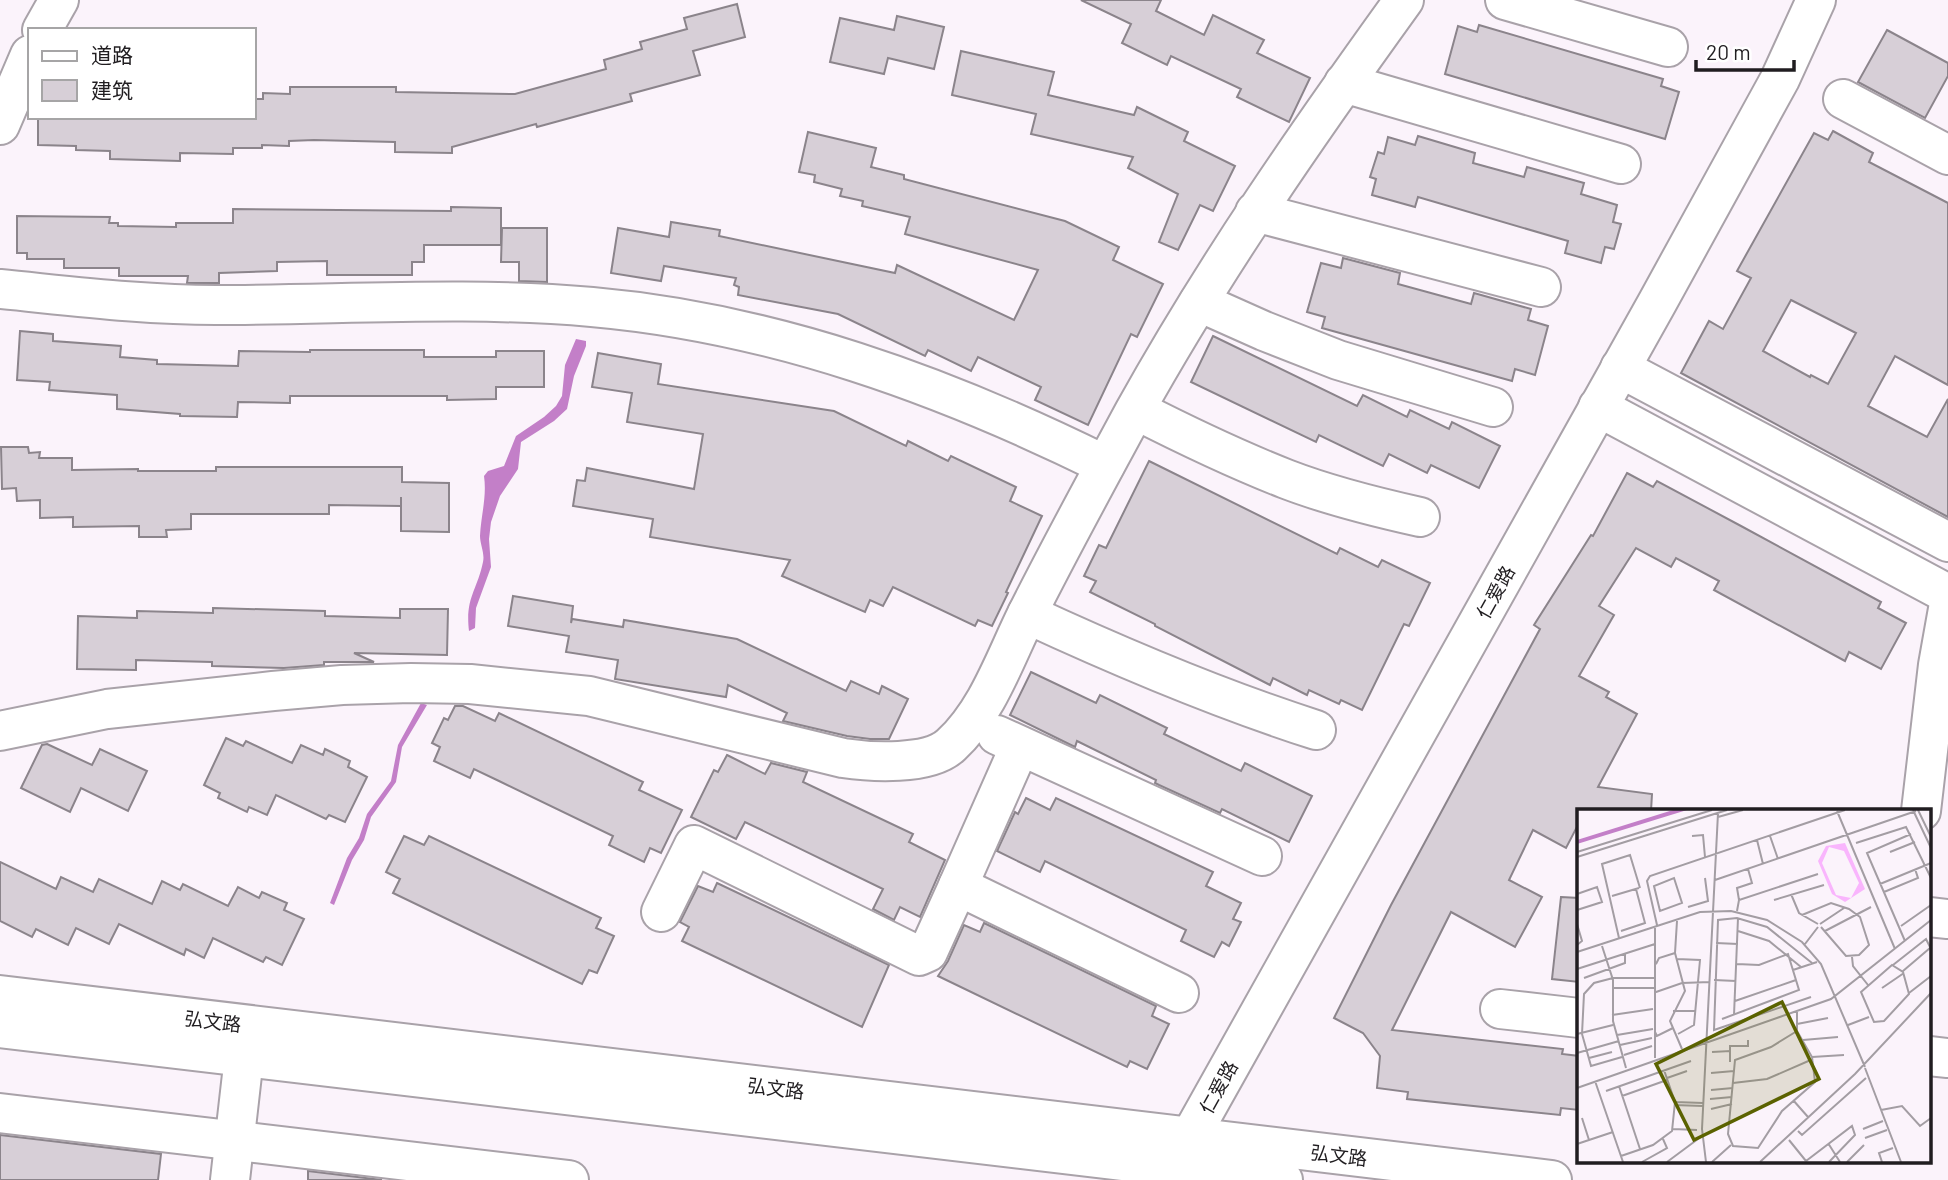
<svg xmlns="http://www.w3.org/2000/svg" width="1948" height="1180" viewBox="0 0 1948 1180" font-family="Barlow,'Noto Sans SC',sans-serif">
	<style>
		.water { fill: #c37fc8 }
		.building { fill: #d7cfd7; stroke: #8b848b; stroke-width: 2; fill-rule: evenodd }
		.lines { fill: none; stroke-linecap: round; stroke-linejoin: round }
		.minor-casing { stroke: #a9a2a9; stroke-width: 42 }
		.minor { stroke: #fff; stroke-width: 38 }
		.labels { text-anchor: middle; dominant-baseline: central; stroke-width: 7; stroke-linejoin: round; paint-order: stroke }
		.street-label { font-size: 19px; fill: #201d20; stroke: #fff }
		.inset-road { fill: none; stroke: #a39da3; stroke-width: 2 }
		.view { fill: #5b6200; fill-opacity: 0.15; stroke: #5b6200; stroke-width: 3.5 }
		.inset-edge { fill: none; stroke: #201d20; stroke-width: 3.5 }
	</style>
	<rect width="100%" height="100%" fill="#fbf3fb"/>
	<g class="water">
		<path d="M576 339 586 341V346L574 376 567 409 554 421 521 442 518 469 500 496 491 522 489 539 491 567 476 608 475 628 469 631C465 598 477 591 483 562 485 554 480 544 480 536 481 515 487 497 484 476L488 471 504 466 516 436 544 417 556 406 562 396 565 365Z"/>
		<path d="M421 703 427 705 402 747 396 782 371 817 364 840 352 860 334 905 330 903 347 858 359 838 367 814 391 781 398 745Z"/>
	</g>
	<g class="building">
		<path d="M1081 0H1161L1156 11 1204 35 1213 15 1264 40 1257 53 1310 78 1289 122 1237 97 1241 89 1171 56 1167 65 1122 43 1131 24Z"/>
		<path d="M737 4 745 37 693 51 700 75 630 94 632 101 537 127 536 124 452 147V153L395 152V142L314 140 289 141V146L262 145V148H233V154L180 153V161L110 159V151L76 150V146L38 145V117H254V99H263V93L290 94V87H396V92L515 94 606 69 604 60 642 49 640 42 687 29 684 18Z"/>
		<path d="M897 16 944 27 934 69 888 58 884 74 830 62 840 18 894 30Z"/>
		<path d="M1479 25 1663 79 1661 86 1679 92 1665 139 1445 74 1458 26 1477 32Z"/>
		<path d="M1887 30 1948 63V76L1925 118 1858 82Z"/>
		<path d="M961 51 1054 72 1048 95 1134 115 1137 107 1188 132 1184 141 1235 166 1213 211 1200 205 1178 250 1159 242 1178 194 1128 168 1133 157 1031 134 1036 114 952 95Z"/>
		<path d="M1833 131 1873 153 1869 162 1948 203V385L1895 356 1868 406 1927 437 1948 399V517L1681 373 1709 321 1723 329 1751 278 1737 271 1814 133 1828 140ZM1791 300 1856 333 1828 384 1811 375 1810 377 1763 351Z"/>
		<path d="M808 132 876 148 871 167 904 175V179L1065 221 1119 247 1113 260 1163 284 1137 337 1131 334 1088 425 1035 400 1041 387 978 357 971 371 928 350 925 356 838 314 738 295 739 287 734 285 736 278 664 266 661 281 611 273 618 228 669 237 671 222 720 230 719 236 895 273 897 265 1014 320 1038 270 905 234 910 217 862 206 863 201 840 196 842 189 814 182 815 175 799 172Z"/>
		<path d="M1418 136 1475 153 1473 163 1524 177 1527 167 1584 183 1581 194 1617 205 1613 222 1621 224 1614 249 1605 247 1601 263 1565 253 1568 241 1418 197 1415 207 1372 195 1376 179 1370 177 1378 152 1384 154 1388 137 1415 145Z"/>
		<path d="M451 207 501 208V245H424V262H412V275H327V261L277 262V271L219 273V283H187L188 276H119V268H64V259H27V253H17V216L110 217 109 223H118V226L176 227V223H233V209L451 211Z"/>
		<path d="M502 228H547V282L519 281V262H501Z"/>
		<path d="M1343 258 1400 273 1398 284 1471 304 1474 293 1531 309 1528 320 1548 326 1535 375 1515 369 1512 381 1322 328 1325 317 1307 312 1321 263 1341 268Z"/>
		<path d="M20 331 53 334V341L121 346 120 357 157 360V364L238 366 239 351 310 352V350H424V357H496V351H544V387H496V399L447 400V396H290V403L238 402 237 417 180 416V414L117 409V395L49 390 50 382 17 380Z"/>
		<path d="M1213 336 1357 406 1363 395 1407 417 1410 410 1449 429 1452 422 1500 446 1479 488 1431 465 1427 473 1389 454 1383 466 1319 435 1316 442 1191 382Z"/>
		<path d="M598 353 661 364 658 384 834 411 906 446 908 441 948 461 951 456 1016 487 1010 501 1042 516 1006 592 1008 593 992 626 978 620 975 626 893 587 883 606 870 600 865 612 782 576 790 560 650 537 653 519 573 506 577 480 585 481 587 468 694 489 703 434 627 422 632 393 592 387Z"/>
		<path d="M1 447H28L29 453 40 452 39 458H72V470L138 469V471H216V467H402V482L449 483V532L401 531V497V506L329 505V514H191V529L166 530 167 537H139V526L73 527V517L40 518V500L17 501 16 488 2 489Z"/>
		<path d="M1149 461 1337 554 1340 548 1378 567 1382 560 1430 583 1409 626 1404 624 1362 710 1341 700 1339 704 1309 690 1307 695 1273 678 1270 685 1155 626V624L1090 592 1096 581 1084 576 1099 545 1106 548Z"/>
		<path d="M1627 473 1653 487 1657 481 1741 526 1881 602 1878 608 1906 623 1881 669 1849 652 1845 661 1714 590 1719 581 1676 558 1671 567 1636 548 1599 606 1614 615 1579 676 1609 692 1606 697 1637 714 1598 787 1652 794 1651 811H1579V823L1566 848 1533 830 1509 880 1542 897 1515 947 1451 912 1392 1030 1563 1049 1562 1054 1579 1056V1110L1561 1108 1560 1115 1407 1099 1408 1092 1377 1088 1380 1056 1363 1033 1334 1018 1391 905 1540 629 1534 625 1591 535 1593 536Z"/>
		<path d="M513 596 573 606 571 623 572 619 623 627 624 620 737 639 846 691 851 681 879 694 882 686 908 699 889 739H870L847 736 783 721 787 713 728 685 726 697 615 679 618 660 566 652 569 636 508 626Z"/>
		<path d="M213 608 325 611V616L400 618V609H448L447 655 354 653 374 662H324V665L284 668 212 666V662L136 660V670L77 669 78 616 137 618V611L213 613Z"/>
		<path d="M1031 672 1096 703 1100 695 1167 728 1164 734 1241 771 1245 763 1312 796 1289 842 1222 809 1220 813 1159 785 1155 783 1156 780 1077 741 1075 747 1010 715Z"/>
		<path d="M455 706H463L495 721 499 713 643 782 639 790 682 810 661 853 650 848 644 862 609 845 613 836 499 781 474 769 470 778 434 761 440 747 432 743 444 718 448 720Z"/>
		<path d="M226 738 243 746 246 741 292 763 301 745 323 755 325 749 350 761 348 767 367 777 345 822 329 815 326 819 276 795 267 815 249 807 247 812 218 798 220 793 204 785Z"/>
		<path d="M47 744 92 765 100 749 147 771 128 811 81 788 70 812 21 788 42 745Z"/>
		<path d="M727 755 765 774 771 763 807 772 803 782 913 834 909 842 945 860 920 917 900 907 894 920 873 909 883 889 745 822 736 839 691 817 714 770 718 772Z"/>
		<path d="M1026 798 1050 810 1056 798 1213 872 1206 886 1241 903 1233 919 1241 922 1229 946 1222 942 1214 957 1181 941 1186 930 1045 861 1040 872 997 851 1015 812 1018 814Z"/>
		<path d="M404 836 424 845 429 836 601 918 596 928 614 936 597 973 589 970 582 984 393 893 400 879 386 872Z"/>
		<path d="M0 862 56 889 61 877 93 892 99 879 152 904 162 881 180 890 183 884 228 906 238 887 259 898 262 892 287 903 284 910 304 919 282 965 266 957 263 962 213 938 204 958 186 949 184 955 119 924 109 944 76 928 68 945 36 929 32 937 0 921Z"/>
		<path d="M717 883 889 965 862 1027 682 941 689 927 680 922 698 886 713 892Z"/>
		<path d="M1561 897 1579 898V982L1552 979Z"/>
		<path d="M984 923 1156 1006 1152 1016 1169 1024 1147 1069 1130 1061 1127 1067 938 976 948 961 964 925 980 932Z"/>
		<path d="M0 1135 161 1154 158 1180H0Z"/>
		<path d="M308 1171 382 1180H308Z"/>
	</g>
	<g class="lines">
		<g class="minor-casing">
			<g id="minor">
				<path d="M1505 0 1668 47"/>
				<path d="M42 30 59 0"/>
				<path d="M1344 83 1621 164"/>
				<path d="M1843 99 1948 155"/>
				<path d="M0 125 30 55"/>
				<path d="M1255 212 1541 287"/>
				<path d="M0 289C72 296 143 305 216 305 341 305 467 296 592 307 773 323 943 385 1105 465"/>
				<path d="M1199 302 1264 331 1338 360 1493 407"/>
				<path d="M1620 368 1948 542"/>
				<path d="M1598 407 1948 594"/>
				<path d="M1136 410C1185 435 1235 459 1286 479 1330 496 1375 507 1420 517"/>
				<path d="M1027 614C1122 658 1216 698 1316 730"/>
				<path d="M0 731 107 709 273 691 342 685 411 683 470 684 589 696 843 758C870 762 929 766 951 745 988 711 1005 658 1027 614 1061 546 1098 479 1134 412 1214 268 1308 133 1404 0"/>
				<path d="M997 735 1262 856"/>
				<path d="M1020 746 958 886 1179 993"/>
				<path d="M1921 811 1938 665 1948 609"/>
				<path d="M661 912 694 845 919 956 928 952 958 886"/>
				<path d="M1929 917 1948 919"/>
				<path d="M0 995 1552 1180"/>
				<path d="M1500 1009 1579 1018"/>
				<path d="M0 1028 1283 1180"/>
				<path d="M1929 1056 1948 1058"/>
				<path d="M0 1113 569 1180"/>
				<path d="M230 1180 244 1057"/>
				<path d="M1166 1180 1657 303 1780 79 1816 0"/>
			</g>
		</g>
		<use href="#minor" class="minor"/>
	</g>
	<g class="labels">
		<g class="street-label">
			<text transform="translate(1495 592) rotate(-61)">仁爱路</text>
			<text transform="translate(213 1021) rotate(7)">弘文路</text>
			<text transform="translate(1218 1087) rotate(-61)">仁爱路</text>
			<text transform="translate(776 1088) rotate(7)">弘文路</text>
			<text transform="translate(1339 1155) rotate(7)">弘文路</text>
		</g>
	</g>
	<g transform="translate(1577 809)">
		<rect width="354" height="354" fill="#fbf3fb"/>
		<path d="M268 34 288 80 268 93 255 85 241 52 249 37ZM252 38 267 42 282 74 274 89 259 86 245 54Z" fill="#f9b5fd" fill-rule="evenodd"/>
		<path d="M96 1H110L0 35V31Z" fill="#c37fc8"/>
		<path class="inset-road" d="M336 1 354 39M341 1 354 28M260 2 318 140M141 8 166 1M115 27 126 26 128 48M193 27 201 50M180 31 186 55M279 34 329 18 354 69M0 43 135 1M313 43 338 33M0 48 150 1M97 69 105 94 83 102 77 77ZM138 71 339 2M303 75 354 54M307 83 341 69 338 60M0 85 20 78 25 93 0 101M214 85 222 104 241 115M35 87 62 79M162 91 160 79 175 74 171 60M197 91 247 76M111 98 131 92 128 69M160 102 162 91 241 65M225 106 254 94 272 100 283 108 292 136 282 146 269 147 244 118M100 112 98 144 108 182 93 212 105 240M0 115 5 132 0 136M243 115 267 99M80 116 70 72 73 67 268 1M324 117 354 96M78 119V249M44 122 68 114 59 80M161 122 192 132 224 158M248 122 294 98M42 129 25 55 53 46 63 79M328 132 290 44 334 25M139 134 161 135M228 135 241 118M25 137 36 171V212L49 259M0 143 123 103 154 102 190 111 225 133 244 155 288 258M275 148 276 157 291 176M100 150 123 151 117 216 101 225M79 155 82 149 98 144M315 156 326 163 332 185 307 212 297 213 284 183ZM316 156 349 130 354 140M0 160 78 135M216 161 240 153M326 162 353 139M7 169 48 154V144M137 171 159 172M36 179H77M305 179 327 164M79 183 105 174 133 173M332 184 354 167M234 188 137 221 141 111 160 109 190 118 235 154M158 192 219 171M96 202H118M35 206 76 200M157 206 161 109M145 210 222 181 211 145 182 156 160 155M220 215 251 209M271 216 292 208M220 222 194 238 158 251 151 325 156 337 181 339 205 302 238 273 235 248 220 222V202M78 223 80 227 96 219M0 225 36 216M40 226 76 220M226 231 261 228M43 236 75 229M153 242V237H171V231M135 243 153 242V253M0 244 42 232M47 246 75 237M45 248 14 257 5 225 7 185 17 174 36 169H77M235 248 267 246M12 249 35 243M288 259 324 353M134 264 157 262M90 269 110 262M18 272 46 353M156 274 190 270 236 250M42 277 63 340M0 279 254 190 354 111M134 281 156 279M29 282 114 252M45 287 90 271M133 290 155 288M216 291 231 308M98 293 126 294M97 296 126 297M134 300 155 295M304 301 325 297 343 317 354 309M5 309 12 331M96 320 120 321M286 320 306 312M221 322 225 326 289 269M288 329 310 321M212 331 229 352M251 334 263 353M0 335 36 323M44 347 76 336 95 322 98 293 87 261M229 352 275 317 278 326 252 353M65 353 90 339 86 330M90 353 125 327M129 353 125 320 141 4M135 353 154 336M183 353 278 265 354 184M270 353 287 336M305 353 302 344 316 339"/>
		<path class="view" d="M205 193 242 270 117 331 79 255Z"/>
		<rect width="354" height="354" class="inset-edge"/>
	</g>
	<rect x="28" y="28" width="228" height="91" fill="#ffffff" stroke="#a6a5a6" stroke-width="2"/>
	<rect x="42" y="51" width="35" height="10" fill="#ffffff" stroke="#a6a5a6" stroke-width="2"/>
	<text x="91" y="63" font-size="21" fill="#201d20">道路</text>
	<rect x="42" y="80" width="35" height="21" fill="#d7cfd7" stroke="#a6a5a6" stroke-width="2"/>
	<text x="91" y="98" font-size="21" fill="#201d20">建筑</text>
	<path d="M1696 60v10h98v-10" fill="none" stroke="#201d20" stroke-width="3.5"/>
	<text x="1706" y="60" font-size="21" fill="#201d20" stroke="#ffffff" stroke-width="5" paint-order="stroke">20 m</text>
</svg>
